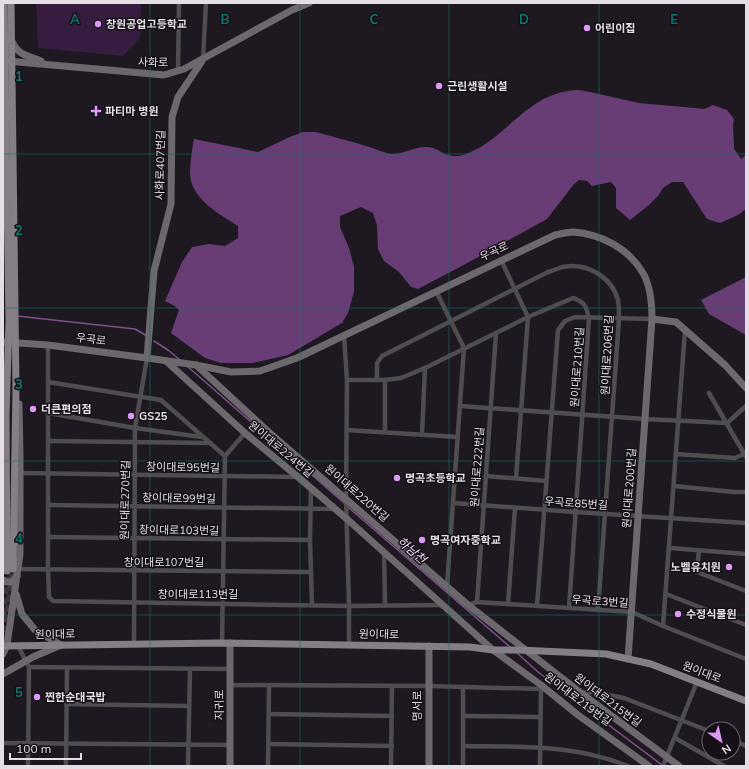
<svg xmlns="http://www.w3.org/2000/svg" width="749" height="769" viewBox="0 0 749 769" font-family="Mulish,'Noto Sans KR',sans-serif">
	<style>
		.green { fill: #361c3f }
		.forest { fill: #683d76 }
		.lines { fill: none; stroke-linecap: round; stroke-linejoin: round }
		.stream { stroke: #7c518c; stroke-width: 1.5 }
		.primary-tunnel { stroke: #3c373d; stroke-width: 7; stroke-dasharray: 7 3.5; stroke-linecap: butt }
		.street { stroke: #4f4d50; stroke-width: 4.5 }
		.secondary { stroke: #6d686e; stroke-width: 7 }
		.primary { stroke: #847e86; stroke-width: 7 }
		.grid { fill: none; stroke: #0f766e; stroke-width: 1; stroke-opacity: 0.55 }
		.poi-dot { fill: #dc99f4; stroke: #151017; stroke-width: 1.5 }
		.labels { text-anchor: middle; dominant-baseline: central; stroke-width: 3; stroke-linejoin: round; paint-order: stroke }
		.poi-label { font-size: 11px; font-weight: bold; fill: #e3dfe4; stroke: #151017; text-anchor: start }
		.street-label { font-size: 11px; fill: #e3dfe4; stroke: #151017 }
		.water-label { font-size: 12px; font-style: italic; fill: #f1d8fb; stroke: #151017 }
		.grid-label { font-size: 13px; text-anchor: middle; font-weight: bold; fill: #0f766e; stroke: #151017; stroke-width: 3; stroke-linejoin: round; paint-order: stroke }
	</style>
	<rect width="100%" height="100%" fill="#1e1920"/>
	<path class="green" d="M36 3H141L140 38 123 56 38 48Z"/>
	<g class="forest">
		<path d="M578 90 590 92 639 103 705 109 713 105 727 110 734 119 733 124 734 149 741 159 746 155V209L738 215 720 223 707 219 683 182H672L663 188 658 196 649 205 630 220 616 208V188L611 182 592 186 587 181 579 180 574 184 547 219 458 268 418 289 411 287 399 272 384 261 378 249 377 225 373 213 361 207 340 216V227L349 248 354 267V292L348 313 342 323 288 355 253 363H221L205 358 171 333 179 310 175 306 165 301 182 262 192 247 209 244 225 246 238 238V226C219 214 190 198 190 173 190 162 192 150 194 139L258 152 292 136 303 132H316C333 137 351 141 369 147 376 149 384 153 392 154 404 154 416 146 428 147 443 149 446 161 466 154 509 138 526 92 578 90Z"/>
		<path d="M746 277V335L709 314 701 300Z"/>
	</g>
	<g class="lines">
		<g class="stream">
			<path d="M17 316 135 329 147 336"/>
			<path d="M154 341 168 350 180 360"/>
			<path d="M187 366 344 503"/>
			<path d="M348 507 510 647"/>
			<path d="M516 652 538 672 662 765"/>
		</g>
		<g class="primary-tunnel">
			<path d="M3 615 7 571"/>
			<path d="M3 643 7 625 13 569"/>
		</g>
		<g class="street">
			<path d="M203 59 206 3"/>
			<path d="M178 72 179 3"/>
			<path d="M501 260 528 317 516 478"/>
			<path d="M436 291 464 348 447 586"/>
			<path d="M344 335 347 380 346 498 349 606V645"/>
			<path d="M48 345V569L49 597 53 601 349 606 442 605"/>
			<path d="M377 379V363L382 356 548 272C553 271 558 268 563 267 586 262 612 277 618 300 619 306 619 313 619 319L598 610"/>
			<path d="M347 380H385L401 378 425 368 528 317 573 298C585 302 586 306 589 318L569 608"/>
			<path d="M48 382 161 400 225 456"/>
			<path d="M709 393 746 457"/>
			<path d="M460 406 645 419 727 423 746 406"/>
			<path d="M48 413 135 428 202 437"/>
			<path d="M347 430 458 437"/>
			<path d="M385 432V380"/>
			<path d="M422 435 425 368"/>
			<path d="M48 441 210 443"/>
			<path d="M676 454 735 458 744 454"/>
			<path d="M20 473 298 477"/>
			<path d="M486 476 546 481"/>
			<path d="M674 486 734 492H746"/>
			<path d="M311 488 310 540 312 605"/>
			<path d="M453 503 575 512 746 523"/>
			<path d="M48 505 335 509"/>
			<path d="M48 537 310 540"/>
			<path d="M670 548 746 554"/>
			<path d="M699 550 697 572 746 591"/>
			<path d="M384 552 385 605"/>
			<path d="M18 569 311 572"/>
			<path d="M666 594 746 625"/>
			<path d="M477 602 496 333"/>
			<path d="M508 604 515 508"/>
			<path d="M468 605 477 602 632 612 663 626 746 659"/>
			<path d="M537 606 558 330 565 321 575 317 652 319"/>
			<path d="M663 626 685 330"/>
			<path d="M134 644 135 428 147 358"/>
			<path d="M222 644 225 456 245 433"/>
			<path d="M18 646 29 667 28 766"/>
			<path d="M29 667 230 669"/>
			<path d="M230 685 428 686 541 689"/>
			<path d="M581 693 593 692 624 698 709 731"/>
			<path d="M66 704 189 706"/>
			<path d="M269 714 392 716"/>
			<path d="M463 716 540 717"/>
			<path d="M675 738 724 766"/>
			<path d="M733 740 746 746"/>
			<path d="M3 743 230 745"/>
			<path d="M269 744 392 746"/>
			<path d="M463 746C520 747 574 744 628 766"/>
			<path d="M66 766 67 668"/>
			<path d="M188 766 190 669"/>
			<path d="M268 766 269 685"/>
			<path d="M391 766 392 686"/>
			<path d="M463 766V687"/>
			<path d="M540 766 541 686"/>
			<path d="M663 766 697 682"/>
		</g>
		<g class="secondary">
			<path d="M11 39C17 55 26 55 41 61"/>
			<path d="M7 61 164 75 184 69 292 10 309 3"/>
			<path d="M652 319 676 322 725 365 746 388"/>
			<path d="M3 342 48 345 147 358 196 365 231 372 260 371 297 358 555 235C561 234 567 232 573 232 601 234 628 248 643 273 651 287 652 304 652 319L628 659"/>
			<path d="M147 358 154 271 171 204 172 117 178 97 202 61"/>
			<path d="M166 361 245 433 298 477 347 519 493 650 541 685 578 715 649 766"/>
			<path d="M196 365 272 435 468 605 581 693 679 766"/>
			<path d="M3 580 6 582H12L17 576"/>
			<path d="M16 594 22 614 35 630 61 645"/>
			<path d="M3 654 7 645 20 554V457L19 404"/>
			<path d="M3 674 33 657 61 645"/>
			<path d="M230 766V643"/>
			<path d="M429 766V646"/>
		</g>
		<g class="primary">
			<path d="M4 3 9 321 6 415 7 571"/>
			<path d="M11 3 16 387 13 569"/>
			<path d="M3 646 220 643 470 647 493 650H519L606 654 651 664 746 701"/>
		</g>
	</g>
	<path class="grid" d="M150 3V766M300 3V766M449 3V766M599 3V766M3 154H746M3 308H746M3 461H746M3 615H746"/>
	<g class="poi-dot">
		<circle cx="98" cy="24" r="4"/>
		<circle cx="587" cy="28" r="4"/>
		<circle cx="439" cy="86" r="4"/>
		<path d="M94 105h4v4h4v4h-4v4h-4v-4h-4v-4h4z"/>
		<circle cx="33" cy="409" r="4"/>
		<circle cx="131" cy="416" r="4"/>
		<circle cx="397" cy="478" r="4"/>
		<circle cx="422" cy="540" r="4"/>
		<circle cx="729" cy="567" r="4"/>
		<circle cx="678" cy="614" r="4"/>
		<circle cx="37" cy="697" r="4"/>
	</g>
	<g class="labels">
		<g class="poi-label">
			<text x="106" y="24">창원공업고등학교</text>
			<text x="595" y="28">어린이집</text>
			<text x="447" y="86">근린생활시설</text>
			<text x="105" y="111">파티마 병원</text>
			<text x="41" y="409">더큰편의점</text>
			<text x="139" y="416">GS25</text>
			<text x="405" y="478">명곡초등학교</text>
			<text x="430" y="540">명곡여자중학교</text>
			<text x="721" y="567" text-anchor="end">노벨유치원</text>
			<text x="686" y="614">수정식물원</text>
			<text x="45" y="697">찐한순대국밥</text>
		</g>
		<g class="street-label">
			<text transform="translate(153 62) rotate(1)">사화로</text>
			<text transform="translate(160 165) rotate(-89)">사화로407번길</text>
			<text transform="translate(494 251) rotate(-25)">우곡로</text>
			<text transform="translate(91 339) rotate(7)">우곡로</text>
			<text transform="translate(607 355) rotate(-87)">원이대로206번길</text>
			<text transform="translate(577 367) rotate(-86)">원이대로210번길</text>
			<text transform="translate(281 449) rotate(40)">원이대로224번길</text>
			<text transform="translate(183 467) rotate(1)">창이대로95번길</text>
			<text transform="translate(477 467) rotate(-86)">원이대로222번길</text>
			<text transform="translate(629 488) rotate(-86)">원이대로200번길</text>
			<text transform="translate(357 493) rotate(41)">원이대로220번길</text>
			<text transform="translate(179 498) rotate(1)">창이대로99번길</text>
			<text transform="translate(125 500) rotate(-89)">원이대로270번길</text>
			<text transform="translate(576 503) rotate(4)">우곡로85번길</text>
			<text transform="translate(179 530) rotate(1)">창이대로103번길</text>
			<text x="164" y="562">창이대로107번길</text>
			<text x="198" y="594">창이대로113번길</text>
			<text transform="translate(600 601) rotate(4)">우곡로3번길</text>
			<text transform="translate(55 634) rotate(-1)">원이대로</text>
			<text transform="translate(379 634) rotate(1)">원이대로</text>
			<text transform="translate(702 672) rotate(21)">원이대로</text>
			<text transform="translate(578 699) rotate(37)">원이대로219번길</text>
			<text transform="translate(608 700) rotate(37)">원이대로215번길</text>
			<text transform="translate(219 705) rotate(-90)">지귀로</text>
			<text transform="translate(417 706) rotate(-90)">명서로</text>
		</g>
		<g class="water-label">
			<text transform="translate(412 550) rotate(41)">하남천</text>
		</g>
	</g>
	<g class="grid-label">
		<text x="75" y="24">A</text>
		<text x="225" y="24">B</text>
		<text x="374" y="24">C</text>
		<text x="524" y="24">D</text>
		<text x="674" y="24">E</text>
		<text x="19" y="81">1</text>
		<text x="19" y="235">2</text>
		<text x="19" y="389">3</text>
		<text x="19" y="543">4</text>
		<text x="19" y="697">5</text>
	</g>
	<rect width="749" height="769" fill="none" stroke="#e3dfe4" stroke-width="8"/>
	<g transform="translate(721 741) rotate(146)"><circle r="19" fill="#151017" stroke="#676369"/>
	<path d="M0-3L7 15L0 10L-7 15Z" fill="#dc99f4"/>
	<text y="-6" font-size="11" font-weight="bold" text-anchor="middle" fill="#e3dfe4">N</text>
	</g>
	<path d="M10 753v6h71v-6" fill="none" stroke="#e3dfe4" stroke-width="2"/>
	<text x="16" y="753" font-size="12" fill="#e3dfe4" stroke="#151017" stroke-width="3" paint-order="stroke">100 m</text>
</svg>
